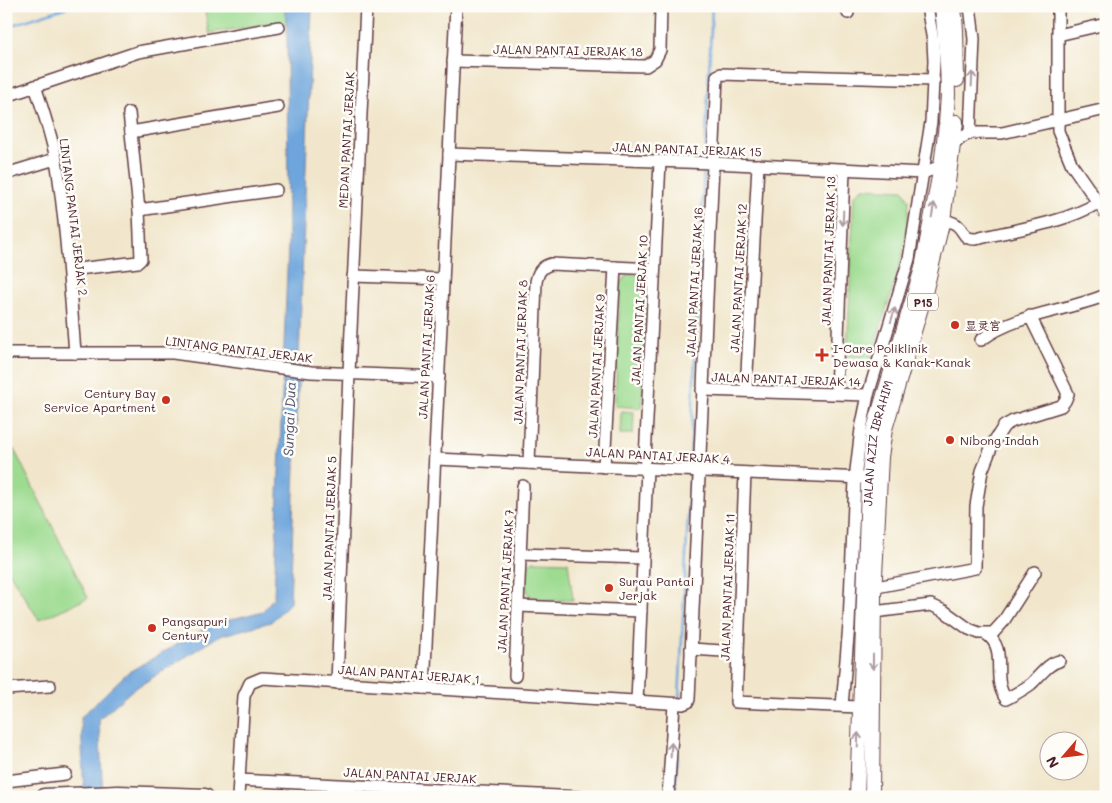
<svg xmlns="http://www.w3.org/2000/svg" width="1112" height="803" viewBox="0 0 1112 803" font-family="Mali,'LXGW WenKai TC',sans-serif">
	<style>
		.green { fill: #9ddb90; stroke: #747d5e }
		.water { fill: #6da5dc; stroke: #5c6284 }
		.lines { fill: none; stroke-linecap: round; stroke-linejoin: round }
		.stream { stroke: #6da5dc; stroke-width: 2.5 }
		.minor-casing { stroke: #633d43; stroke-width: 14 }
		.major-casing { stroke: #633d43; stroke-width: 16 }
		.highway-casing { stroke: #633d43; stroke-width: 19 }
		.minor { stroke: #fff; stroke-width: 11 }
		.major { stroke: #fff; stroke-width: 14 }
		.highway { stroke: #fff; stroke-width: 16 }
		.oneway { stroke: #ae9aa0 }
		.poi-dot { fill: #c8321e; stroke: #fdfcf7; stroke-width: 2 }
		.labels { text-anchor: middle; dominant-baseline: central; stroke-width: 5; stroke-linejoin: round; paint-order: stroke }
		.shield { fill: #fdfcf7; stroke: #806168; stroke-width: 1 }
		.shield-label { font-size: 11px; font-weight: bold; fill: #4a1f2b }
		.street-label { font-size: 12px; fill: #4a1f2b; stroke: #fdfcf7 }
		.poi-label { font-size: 12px; fill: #4a1f2b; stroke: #fdfcf7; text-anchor: start }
		.water-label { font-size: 14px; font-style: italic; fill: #585572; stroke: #fdfcf7 }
	</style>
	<rect width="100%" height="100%" fill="#fdfcf7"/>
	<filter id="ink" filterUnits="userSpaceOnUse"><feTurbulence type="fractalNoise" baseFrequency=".02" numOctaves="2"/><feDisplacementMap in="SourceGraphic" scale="10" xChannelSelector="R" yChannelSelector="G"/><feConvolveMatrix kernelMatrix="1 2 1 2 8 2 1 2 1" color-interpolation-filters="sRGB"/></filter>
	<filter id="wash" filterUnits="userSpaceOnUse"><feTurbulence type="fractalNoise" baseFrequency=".0096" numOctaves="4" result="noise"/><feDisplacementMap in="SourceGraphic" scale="20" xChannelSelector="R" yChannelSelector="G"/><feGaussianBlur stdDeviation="1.12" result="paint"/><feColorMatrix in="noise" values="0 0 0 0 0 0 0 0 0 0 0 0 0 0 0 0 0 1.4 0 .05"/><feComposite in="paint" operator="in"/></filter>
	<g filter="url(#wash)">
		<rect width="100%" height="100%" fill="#f1e6cb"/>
		<g class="green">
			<path d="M204 6H284L287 26 282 22 209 33Z"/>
			<path d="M863 188 903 190 909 200 907 234 899 268 871 358 847 356 854 195Z"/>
			<path d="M629 274 641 275 647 285 642 408 615 406 620 283Z"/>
			<path d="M621 411 634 412 633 434H620Z"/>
			<path d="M14 449 88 598 39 620 6 567V457L11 458Z"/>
			<path d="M534 561 568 562 573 600C562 600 533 603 528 593 525 588 527 582 527 577 527 570 526 564 534 561Z"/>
		</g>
		<path class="water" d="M284 6H312L290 603 271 622 219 636 131 691 99 719 103 797H84L81 717 127 673 213 624 263 611 274 597 288 245 287 26Z"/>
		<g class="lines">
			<g class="stream">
				<path d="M6 27 71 6"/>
				<path d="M705 158 712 6"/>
				<path d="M690 468 704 166"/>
				<path d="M679 700 690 474"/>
				<path d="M675 797 678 733"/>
			</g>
		</g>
	</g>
	<g filter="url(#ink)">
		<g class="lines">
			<g class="minor-casing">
				<g id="minor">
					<path d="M847 6 848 13"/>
					<path d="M1058 6V131L1072 165 1106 214"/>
					<path d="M1058 35 1106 24"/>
					<path d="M453 61 646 66 655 60 660 50 661 6"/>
					<path d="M35 86C43 110 51 134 56 159 66 223 70 289 75 353"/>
					<path d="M6 96 138 52 279 27"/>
					<path d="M131 132 278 107"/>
					<path d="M970 133 974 39 970 6"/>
					<path d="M953 145 961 138 970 133H1002L1106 109"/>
					<path d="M449 154 713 163 923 173 941 166"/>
					<path d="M6 174 55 159"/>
					<path d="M139 210 276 190"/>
					<path d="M943 220C948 221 954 222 958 226 966 233 962 239 976 239 1017 229 1062 224 1098 203"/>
					<path d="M69 270 138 262 141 259 139 210 129 113"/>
					<path d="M353 276 443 279"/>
					<path d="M981 340C1018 313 1064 312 1106 295"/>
					<path d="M6 353H173L311 372 439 377"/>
					<path d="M702 390 868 395"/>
					<path d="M746 391 758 165"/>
					<path d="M836 393 844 170"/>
					<path d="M435 459 863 478"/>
					<path d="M645 459 660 162"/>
					<path d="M529 463 536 282C538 272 541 267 551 264L654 269"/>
					<path d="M604 467 615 267"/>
					<path d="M745 473 736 702 859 707"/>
					<path d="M520 554 642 558"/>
					<path d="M866 589 975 568 976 506 979 488 982 471 993 443 1004 426 1013 421 1061 406 1065 401 1068 394 1030 316"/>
					<path d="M518 606 641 611"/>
					<path d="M865 613 931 605 944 611 969 629 979 633H993L1003 622 1035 572"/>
					<path d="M986 634C1009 649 990 677 1006 699 1015 694 1023 690 1031 684 1040 676 1047 664 1059 661"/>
					<path d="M691 649 738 652"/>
					<path d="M515 676 523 486"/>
					<path d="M337 683 349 373 366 6"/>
					<path d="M424 688 456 6"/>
					<path d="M6 689 50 686"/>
					<path d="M637 702 647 468"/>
					<path d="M842 706 849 625 855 479 861 429 868 395 909 259 931 122 934 61 933 41 927 6"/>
					<path d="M239 780 579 797"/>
					<path d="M6 781 65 774"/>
					<path d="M238 797 244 696 250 683 262 678 683 704 688 702 689 699 717 76 721 74 934 80"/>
					<path d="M668 797 674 704"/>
				</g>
			</g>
			<g class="major-casing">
				<g id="major">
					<path d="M954 6 956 30 957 80"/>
					<path id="s1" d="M857 797 868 486 873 432 922 268 941 166 946 124 948 95 947 63 942 6"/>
					<path d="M872 797 874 596 881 457 885 429 923 301 943 220 956 122"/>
				</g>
			</g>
			<g class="highway-casing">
				<path id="highway" d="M44 797 118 794 205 797"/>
			</g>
			<use href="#minor" class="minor"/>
			<use href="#major" class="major"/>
			<use href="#highway" class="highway"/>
		</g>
		<defs><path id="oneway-shaft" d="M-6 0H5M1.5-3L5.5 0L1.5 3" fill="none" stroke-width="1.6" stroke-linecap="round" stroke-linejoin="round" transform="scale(1.25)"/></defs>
		<g class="oneway">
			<use href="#oneway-shaft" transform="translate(972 79) rotate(-87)"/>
			<use href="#oneway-shaft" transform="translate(933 210) rotate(-80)"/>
			<use href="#oneway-shaft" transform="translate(843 218) rotate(92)"/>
			<use href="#oneway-shaft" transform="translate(893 315) rotate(-73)"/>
			<use href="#oneway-shaft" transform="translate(873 662) rotate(90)"/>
			<use href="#oneway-shaft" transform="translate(858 740) rotate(-88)"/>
			<use href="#oneway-shaft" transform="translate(671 750) rotate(-87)"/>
		</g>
	</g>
	<g class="poi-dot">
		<circle cx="955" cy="325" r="5"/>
		<path d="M819.5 347.5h5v5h5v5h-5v5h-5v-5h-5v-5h5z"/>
		<circle cx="166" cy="400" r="5"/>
		<circle cx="950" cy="440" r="5"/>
		<circle cx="609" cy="588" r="5"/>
		<circle cx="152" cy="628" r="5"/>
	</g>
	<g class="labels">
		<rect class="shield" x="908" y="293.5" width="30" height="17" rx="4"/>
		<g class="shield-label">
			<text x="923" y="302">P15</text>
		</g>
		<g class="street-label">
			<text transform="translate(568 50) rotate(1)">JALAN PANTAI JERJAK 18</text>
			<text transform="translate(346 140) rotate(-87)">MEDAN PANTAI JERJAK</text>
			<text transform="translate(687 149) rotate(2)">JALAN PANTAI JERJAK 15</text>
			<text transform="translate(74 217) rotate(83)">LINTANG PANTAI JERJAK 2</text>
			<text transform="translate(828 251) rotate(-88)">JALAN PANTAI JERJAK 13</text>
			<text transform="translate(738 278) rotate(-87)">JALAN PANTAI JERJAK 12</text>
			<text transform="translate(694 282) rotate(-87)">JALAN PANTAI JERJAK 16</text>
			<text transform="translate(639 310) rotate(-87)">JALAN PANTAI JERJAK 10</text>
			<text transform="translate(426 347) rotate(-87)">JALAN PANTAI JERJAK 6</text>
			<text transform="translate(239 349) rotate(7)">LINTANG PANTAI JERJAK</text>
			<text transform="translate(520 352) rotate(-88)">JALAN PANTAI JERJAK 8</text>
			<text transform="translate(596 366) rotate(-87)">JALAN PANTAI JERJAK 9</text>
			<text transform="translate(786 379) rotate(2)">JALAN PANTAI JERJAK 14</text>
			<text stroke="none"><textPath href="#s1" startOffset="355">JALAN AZIZ IBRAHIM</textPath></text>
			<text transform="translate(658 455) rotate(3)">JALAN PANTAI JERJAK 4</text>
			<text transform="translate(329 528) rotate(-88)">JALAN PANTAI JERJAK 5</text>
			<text transform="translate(505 581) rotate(-87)">JALAN PANTAI JERJAK 7</text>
			<text transform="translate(727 587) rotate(-88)">JALAN PANTAI JERJAK 11</text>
			<text transform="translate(409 674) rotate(4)">JALAN PANTAI JERJAK 1</text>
			<text transform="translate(410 775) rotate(3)">JALAN PANTAI JERJAK</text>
		</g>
		<g class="poi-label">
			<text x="965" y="325">显灵宫</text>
			<text x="833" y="348">I-Care Poliklinik<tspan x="833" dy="14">Dewasa &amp; Kanak-Kanak</tspan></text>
			<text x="156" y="393" text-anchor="end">Century Bay<tspan x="156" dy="14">Service Apartment</tspan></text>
			<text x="960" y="440">Nibong Indah</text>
			<text x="619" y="581">Surau Pantai<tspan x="619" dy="14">Jerjak</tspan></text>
			<text x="162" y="621">Pangsapuri<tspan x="162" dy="14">Century</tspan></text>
		</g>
		<g class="water-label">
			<text transform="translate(289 419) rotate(-88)">Sungai Dua</text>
		</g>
	</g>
	<rect width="1112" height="803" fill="none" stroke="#fdfcf7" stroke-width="25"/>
	<g transform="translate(1064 756) rotate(242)"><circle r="24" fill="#fdfcf7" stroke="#b5a4a5"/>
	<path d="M0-4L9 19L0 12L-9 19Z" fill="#c8321e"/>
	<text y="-8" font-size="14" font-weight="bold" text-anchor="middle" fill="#4a1f2b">N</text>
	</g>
</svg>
